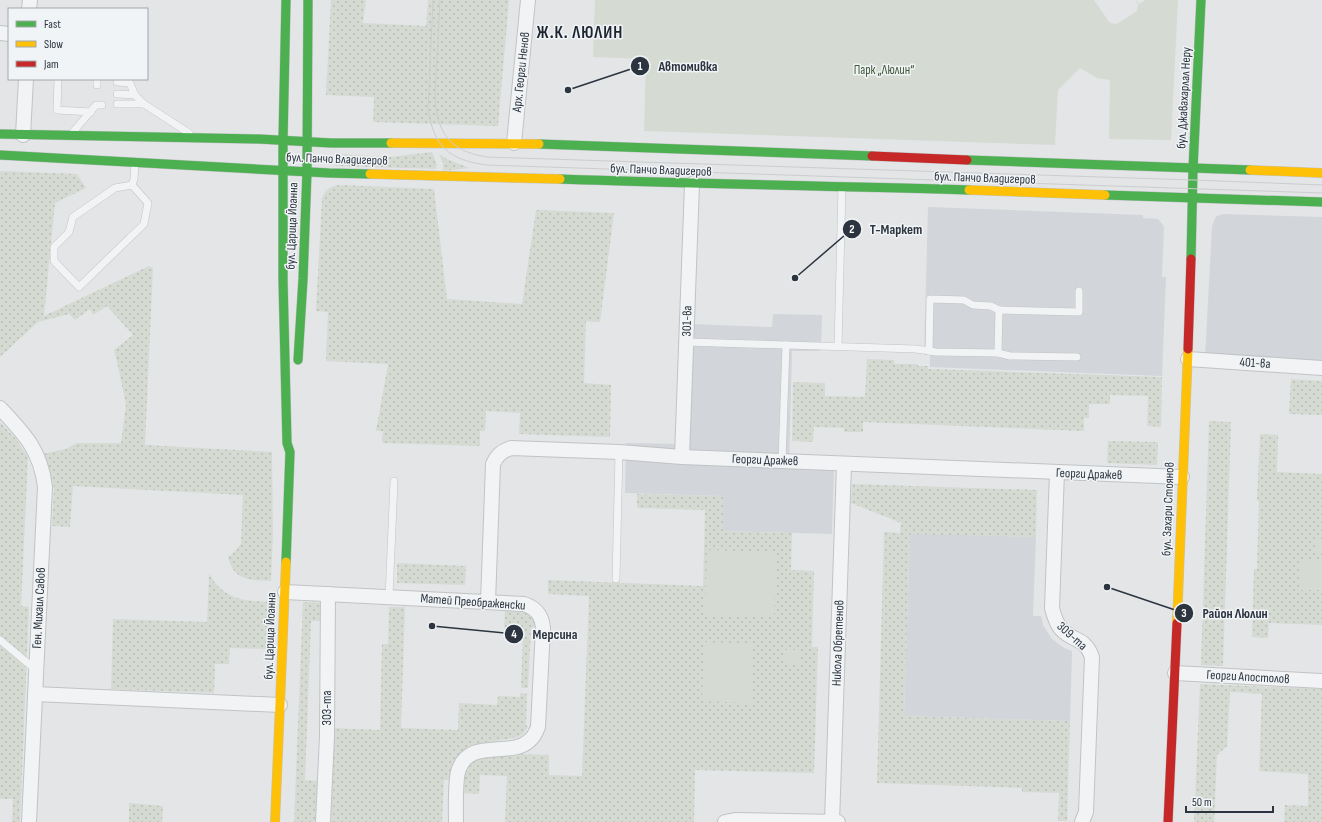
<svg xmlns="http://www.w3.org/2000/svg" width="1322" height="822" viewBox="0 0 1322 822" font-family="'Sofia Sans Condensed',sans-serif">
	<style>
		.built { fill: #d2d5da }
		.grass { fill: url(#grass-dots) }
		.park { fill: #d5dbd3 }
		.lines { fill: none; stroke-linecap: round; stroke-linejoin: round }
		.lane-casing { stroke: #c1c3c5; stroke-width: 8 }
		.street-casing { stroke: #c1c3c5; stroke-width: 16 }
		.fast-casing { stroke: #c1c3c5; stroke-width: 10 }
		.slow-casing { stroke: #c1c3c5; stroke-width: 10 }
		.jam-casing { stroke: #c1c3c5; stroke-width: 10 }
		.lane { stroke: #f2f3f4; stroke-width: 7 }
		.street { stroke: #f2f3f4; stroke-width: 14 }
		.fast { stroke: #4caf50; stroke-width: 9 }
		.slow { stroke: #ffc107; stroke-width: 9 }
		.jam { stroke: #c62828; stroke-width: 9 }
		.tram { stroke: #cbcdcf; stroke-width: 1 }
		.labels { text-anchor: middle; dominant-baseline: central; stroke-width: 3; stroke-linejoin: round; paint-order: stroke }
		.park-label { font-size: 13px; fill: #435a39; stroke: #f1f4f6 }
		.street-label { font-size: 13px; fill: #2b343f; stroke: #f1f4f6 }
		.district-label { font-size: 17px; font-weight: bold; letter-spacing: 1px; fill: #1d2630; stroke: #f1f4f6 }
		.leader { fill: none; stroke: #2b343f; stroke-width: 1.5 }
		.callout-dot { fill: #2b343f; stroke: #f1f4f6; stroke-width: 1.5 }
		.mark-label { font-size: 12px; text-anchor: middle; font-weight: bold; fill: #fff }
		.callout-label { font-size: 14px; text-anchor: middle; font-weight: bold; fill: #2b343f; stroke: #f1f4f6; stroke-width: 3; stroke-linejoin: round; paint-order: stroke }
	</style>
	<defs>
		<pattern id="grass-dots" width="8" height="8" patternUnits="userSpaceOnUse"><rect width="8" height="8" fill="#d5dbd3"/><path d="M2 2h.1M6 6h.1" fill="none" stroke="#b7bdb6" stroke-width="1.8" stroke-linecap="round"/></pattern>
	</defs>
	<rect width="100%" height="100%" fill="#e3e5e7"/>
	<g class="built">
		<path d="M928 207 1143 215V218L1158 219 1163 225 1164 228 1162 277H1166L1162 376 930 367V355H924Z"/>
		<path d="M1223 214 1322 217V364L1205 358 1212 227 1215 218 1217 216Z"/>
		<path d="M773 314 822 315 821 351H792L789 466 834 468 832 534 722 531 723 496 625 493 626 443 682 444 687 324 772 327Z"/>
		<path d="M910 533 1036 537 1033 616H1041L1043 625 1052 639 1064 648 1072 651 1070 721 904 716Z"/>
	</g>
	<g class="grass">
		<path d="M331 0H366L363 23 426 26 428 0H509L498 126 373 122 374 97 326 95Z"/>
		<path d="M432 152 437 165 436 169 335 166 336 154 391 157Z"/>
		<path d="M439 154 447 159 469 168 443 171V163Z"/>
		<path d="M0 171 77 174 86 188 55 203 44 316 149 266 153 268 145 445 272 452 273 534 271 581C250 580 233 581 228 556H230L241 544 243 495 73 486 70 527 52 526 54 488 48 464 43 454 66 449 77 443H121L126 404 117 362 114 350 133 335 107 306 93 315 90 309 75 320 69 314 38 322 0 357Z"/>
		<path d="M340 185 434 189 447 299 522 304 536 210 614 213 600 322 586 321 584 383 611 385 610 437 519 434 520 413 486 411 485 431H480V446L382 443 383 431H376L388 364 326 361 328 312 316 311 322 199C325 190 330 186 340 185Z"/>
		<path d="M867 359 894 360V364H917L918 366H928V369L1162 377 1161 427 1147 426 1148 396 1110 395V404H1089V418H1084V431L863 422V432H844V428L814 427 813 442 792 441 793 382 825 383V396L865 397Z"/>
		<path d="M1291 379 1322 381V415L1289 414Z"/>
		<path d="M1209 421 1231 422 1223 666 1201 665Z"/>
		<path d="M0 422 16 439 28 457 21 606 29 607 20 822H12L13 799H0Z"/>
		<path d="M1260 434 1278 435 1277 472 1322 474V625L1269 623 1268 638 1252 637 1254 569H1257L1259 501H1257Z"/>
		<path d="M1108 441 1158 442 1157 465 1107 463Z"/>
		<path d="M852 484 1037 490 1036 537 910 534 904 716 1070 721 1067 821H1058L1059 793 1022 792V788L877 783 884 532 900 533 901 523 851 503Z"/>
		<path d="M637 494 723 496V531L792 533 791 570 814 571 812 647H818L814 773 695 770 694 822H505L507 776 480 775 479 794 464 793 465 774 468 768 472 763 478 759 485 757 518 754 549 755V775L582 776 589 596 548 594V580L703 586 705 510 637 508Z"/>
		<path d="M397 563 466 566 465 585 397 583Z"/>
		<path d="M209 574C212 577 214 583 218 586 232 601 250 601 269 602L267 649 230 648 229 664H215L214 693 111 689 113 619 207 622Z"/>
		<path d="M303 602 323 603 322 621H311L305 780 318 781 317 822H294Z"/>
		<path d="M389 607H405L401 728 458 730 459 703 497 705 498 696 520 697V693L527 694 526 726H528L524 733 520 736C489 746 453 736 450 780H444L442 822H328L331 728 380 730 382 644H388Z"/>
		<path d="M505 609C522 610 532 608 536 627L531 628 528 688H521L523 633 504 632Z"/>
		<path d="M1200 684 1322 689V822H1284L1285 805 1308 806V774L1259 771 1262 694 1230 692 1227 746 1217 755 1214 822H1194Z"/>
		<path d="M129 803 163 806 162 822H129Z"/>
	</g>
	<g class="park">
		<path d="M595 0H1094L1110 23 1117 24 1137 11 1138 4 1135 0H1136L1139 4 1145 0H1178L1171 140 1109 139 1110 80 1097 78 1080 68 1058 90 1055 145 644 131 646 59 593 57Z"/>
		<path d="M1316 539H1322V552L1316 551Z"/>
		<path d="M707 550 776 552 774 617 705 615Z"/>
		<path d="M1299 559 1322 560V590H1299Z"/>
		<path d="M704 642 753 644 751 703 702 701Z"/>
		<path d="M785 650H801L800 665 785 664Z"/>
	</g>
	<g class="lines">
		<g class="lane-casing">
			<g id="lane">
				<path d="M58 79 57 110 91 112"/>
				<path d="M128 79 135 95 144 104 189 133"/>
				<path d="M117 82 129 83"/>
				<path d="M97 85V79"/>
				<path d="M117 94 135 95"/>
				<path d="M117 104H144"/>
				<path d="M73 132 96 105H102"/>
				<path d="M132 185 148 203 144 224 79 287 54 261V247L69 232 73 217 115 188 132 185 134 179 135 163"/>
				<path d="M686 342 916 349 936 352 998 353 1010 356 1077 357"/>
				<path d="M838 347 842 186"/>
				<path d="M929 351 930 299 964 300 973 305 991 306 999 310"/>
				<path d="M998 353 999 310 1079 312V291"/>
				<path d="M782 461 786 345"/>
				<path d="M616 579 619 452"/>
				<path d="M389 597 394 481"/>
				<path d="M0 640 36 670"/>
			</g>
		</g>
		<g class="street-casing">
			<g id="street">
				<path d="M29 9 30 0"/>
				<path d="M0 33 9 34"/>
				<path d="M23 135 26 79"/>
				<path d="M514 143 528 0"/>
				<path d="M1188 359 1322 368"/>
				<path d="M0 408C24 433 41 451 45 487L29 822"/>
				<path d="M682 457 692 184"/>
				<path d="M1057 472 1052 608C1054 616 1056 623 1061 629 1073 642 1085 637 1092 657L1086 812 1082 822"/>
				<path d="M285 592 524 604C536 608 542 615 543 628L538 727C536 732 534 737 530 740 511 759 468 736 458 772 455 785 456 808 456 822"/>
				<path d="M488 602 493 464C497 455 502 451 511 448L619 452 682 457 1182 477"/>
				<path d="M1175 673 1322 681"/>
				<path d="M35 694 280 705"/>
				<path d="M323 822 327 736 328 594"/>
				<path d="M725 822 735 820 838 822"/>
				<path d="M832 822 844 464"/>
			</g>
		</g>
		<g class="fast-casing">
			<g id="fast">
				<path d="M0 134 259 139 331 143H391"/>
				<path d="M539 144 872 156"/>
				<path d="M0 155 329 173 370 174"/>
				<path d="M967 160 1250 170"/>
				<path d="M560 179C697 184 833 186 969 190"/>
				<path d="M1105 195 1322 202"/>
				<path d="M1191 259 1193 169 1201 0"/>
				<path d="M298 360 303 279 307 172 308 0"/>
				<path d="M286 562 290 452 287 443 283 280V140L286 0"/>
			</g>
		</g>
		<g class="slow-casing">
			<g id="slow">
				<path d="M391 143 539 144"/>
				<path d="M1250 170 1322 173"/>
				<path d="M370 174 560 179"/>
				<path d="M969 190 1105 195"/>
				<path d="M1177 623 1188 349"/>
				<path d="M275 822 286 562"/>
			</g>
		</g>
		<g class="jam-casing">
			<g id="jam">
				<path d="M872 156 967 160"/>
				<path d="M1188 349 1191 259"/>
				<path d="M1168 822 1177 623"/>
			</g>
		</g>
		<use href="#lane" class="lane"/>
		<use href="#street" class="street"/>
		<use href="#fast" class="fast"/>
		<use href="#slow" class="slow"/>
		<use href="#jam" class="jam"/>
		<g class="tram">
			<path d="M433 0 428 109C434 147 449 160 487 165L1322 193"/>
			<path d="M440 0 435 93C436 131 448 151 487 157L1193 180 1322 185"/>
		</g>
	</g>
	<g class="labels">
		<g class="park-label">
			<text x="884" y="70">Парк „Люлин“</text>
		</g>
		<g class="street-label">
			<text transform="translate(521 72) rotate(-84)">Арх. Георги Ненов</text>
			<text transform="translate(1184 98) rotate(-87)">бул. Джавахарлал Неру</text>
			<text transform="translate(337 159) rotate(2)">бул. Панчо Владигеров</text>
			<text transform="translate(661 170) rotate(2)">бул. Панчо Владигеров</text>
			<text transform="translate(985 178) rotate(2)">бул. Панчо Владигеров</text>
			<text transform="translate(292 226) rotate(-88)">бул. Царица Йоанна</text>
			<text transform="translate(687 321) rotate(-88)">301-ва</text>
			<text transform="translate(1255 363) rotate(4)">401-ва</text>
			<text transform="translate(765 460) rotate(2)">Георги Дражев</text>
			<text transform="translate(1089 474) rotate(2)">Георги Дражев</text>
			<text transform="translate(1168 509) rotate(-88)">бул. Захари Стоянов</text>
			<text transform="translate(473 602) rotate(4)">Матей Преображенски</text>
			<text transform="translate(39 608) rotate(-87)">Ген. Михаил Савов</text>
			<text transform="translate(270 636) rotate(-88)">бул. Царица Йоанна</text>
			<text transform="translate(1072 636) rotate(42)">309-та</text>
			<text transform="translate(838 643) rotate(-88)">Никола Обретенов</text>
			<text transform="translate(1248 677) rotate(3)">Георги Апостолов</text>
			<text transform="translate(327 708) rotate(-90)">303-та</text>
		</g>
		<g class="district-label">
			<text x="580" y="33">Ж.К. ЛЮЛИН</text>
		</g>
	</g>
	<path class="leader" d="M568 90L640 66M795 278L852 229M1107 587L1184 613M432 626L514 634"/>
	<g class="callout-dot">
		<circle cx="568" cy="90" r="4"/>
		<circle cx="795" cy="278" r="4"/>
		<circle cx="1107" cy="587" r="4"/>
		<circle cx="432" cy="626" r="4"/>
		<circle cx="640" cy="66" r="10"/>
		<circle cx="852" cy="229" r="10"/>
		<circle cx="1184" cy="613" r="10"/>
		<circle cx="514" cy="634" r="10"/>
	</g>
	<g class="mark-label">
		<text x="640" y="70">1</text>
		<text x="852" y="233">2</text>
		<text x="1184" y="617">3</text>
		<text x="514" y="638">4</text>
	</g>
	<g class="callout-label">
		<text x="688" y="71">Автомивка</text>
		<text x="896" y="234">Т-Маркет</text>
		<text x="1235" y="618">Район Люлин</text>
		<text x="555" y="639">Мерсина</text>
	</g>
	<rect x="8" y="8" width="140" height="72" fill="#f1f4f6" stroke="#a2a7ad"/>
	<rect x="16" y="21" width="20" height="6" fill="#4caf50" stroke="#a2a7ad"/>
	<text x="44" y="28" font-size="12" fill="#2b343f">Fast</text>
	<rect x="16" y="41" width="20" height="6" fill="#ffc107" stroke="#a2a7ad"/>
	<text x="44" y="48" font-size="12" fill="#2b343f">Slow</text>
	<rect x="16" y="61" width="20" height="6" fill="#c62828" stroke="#a2a7ad"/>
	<text x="44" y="68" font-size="12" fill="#2b343f">Jam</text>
	<path d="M1186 806v6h87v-6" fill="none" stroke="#2b343f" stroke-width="2"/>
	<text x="1192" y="806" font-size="12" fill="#2b343f" stroke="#f1f4f6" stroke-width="3" paint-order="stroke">50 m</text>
</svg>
